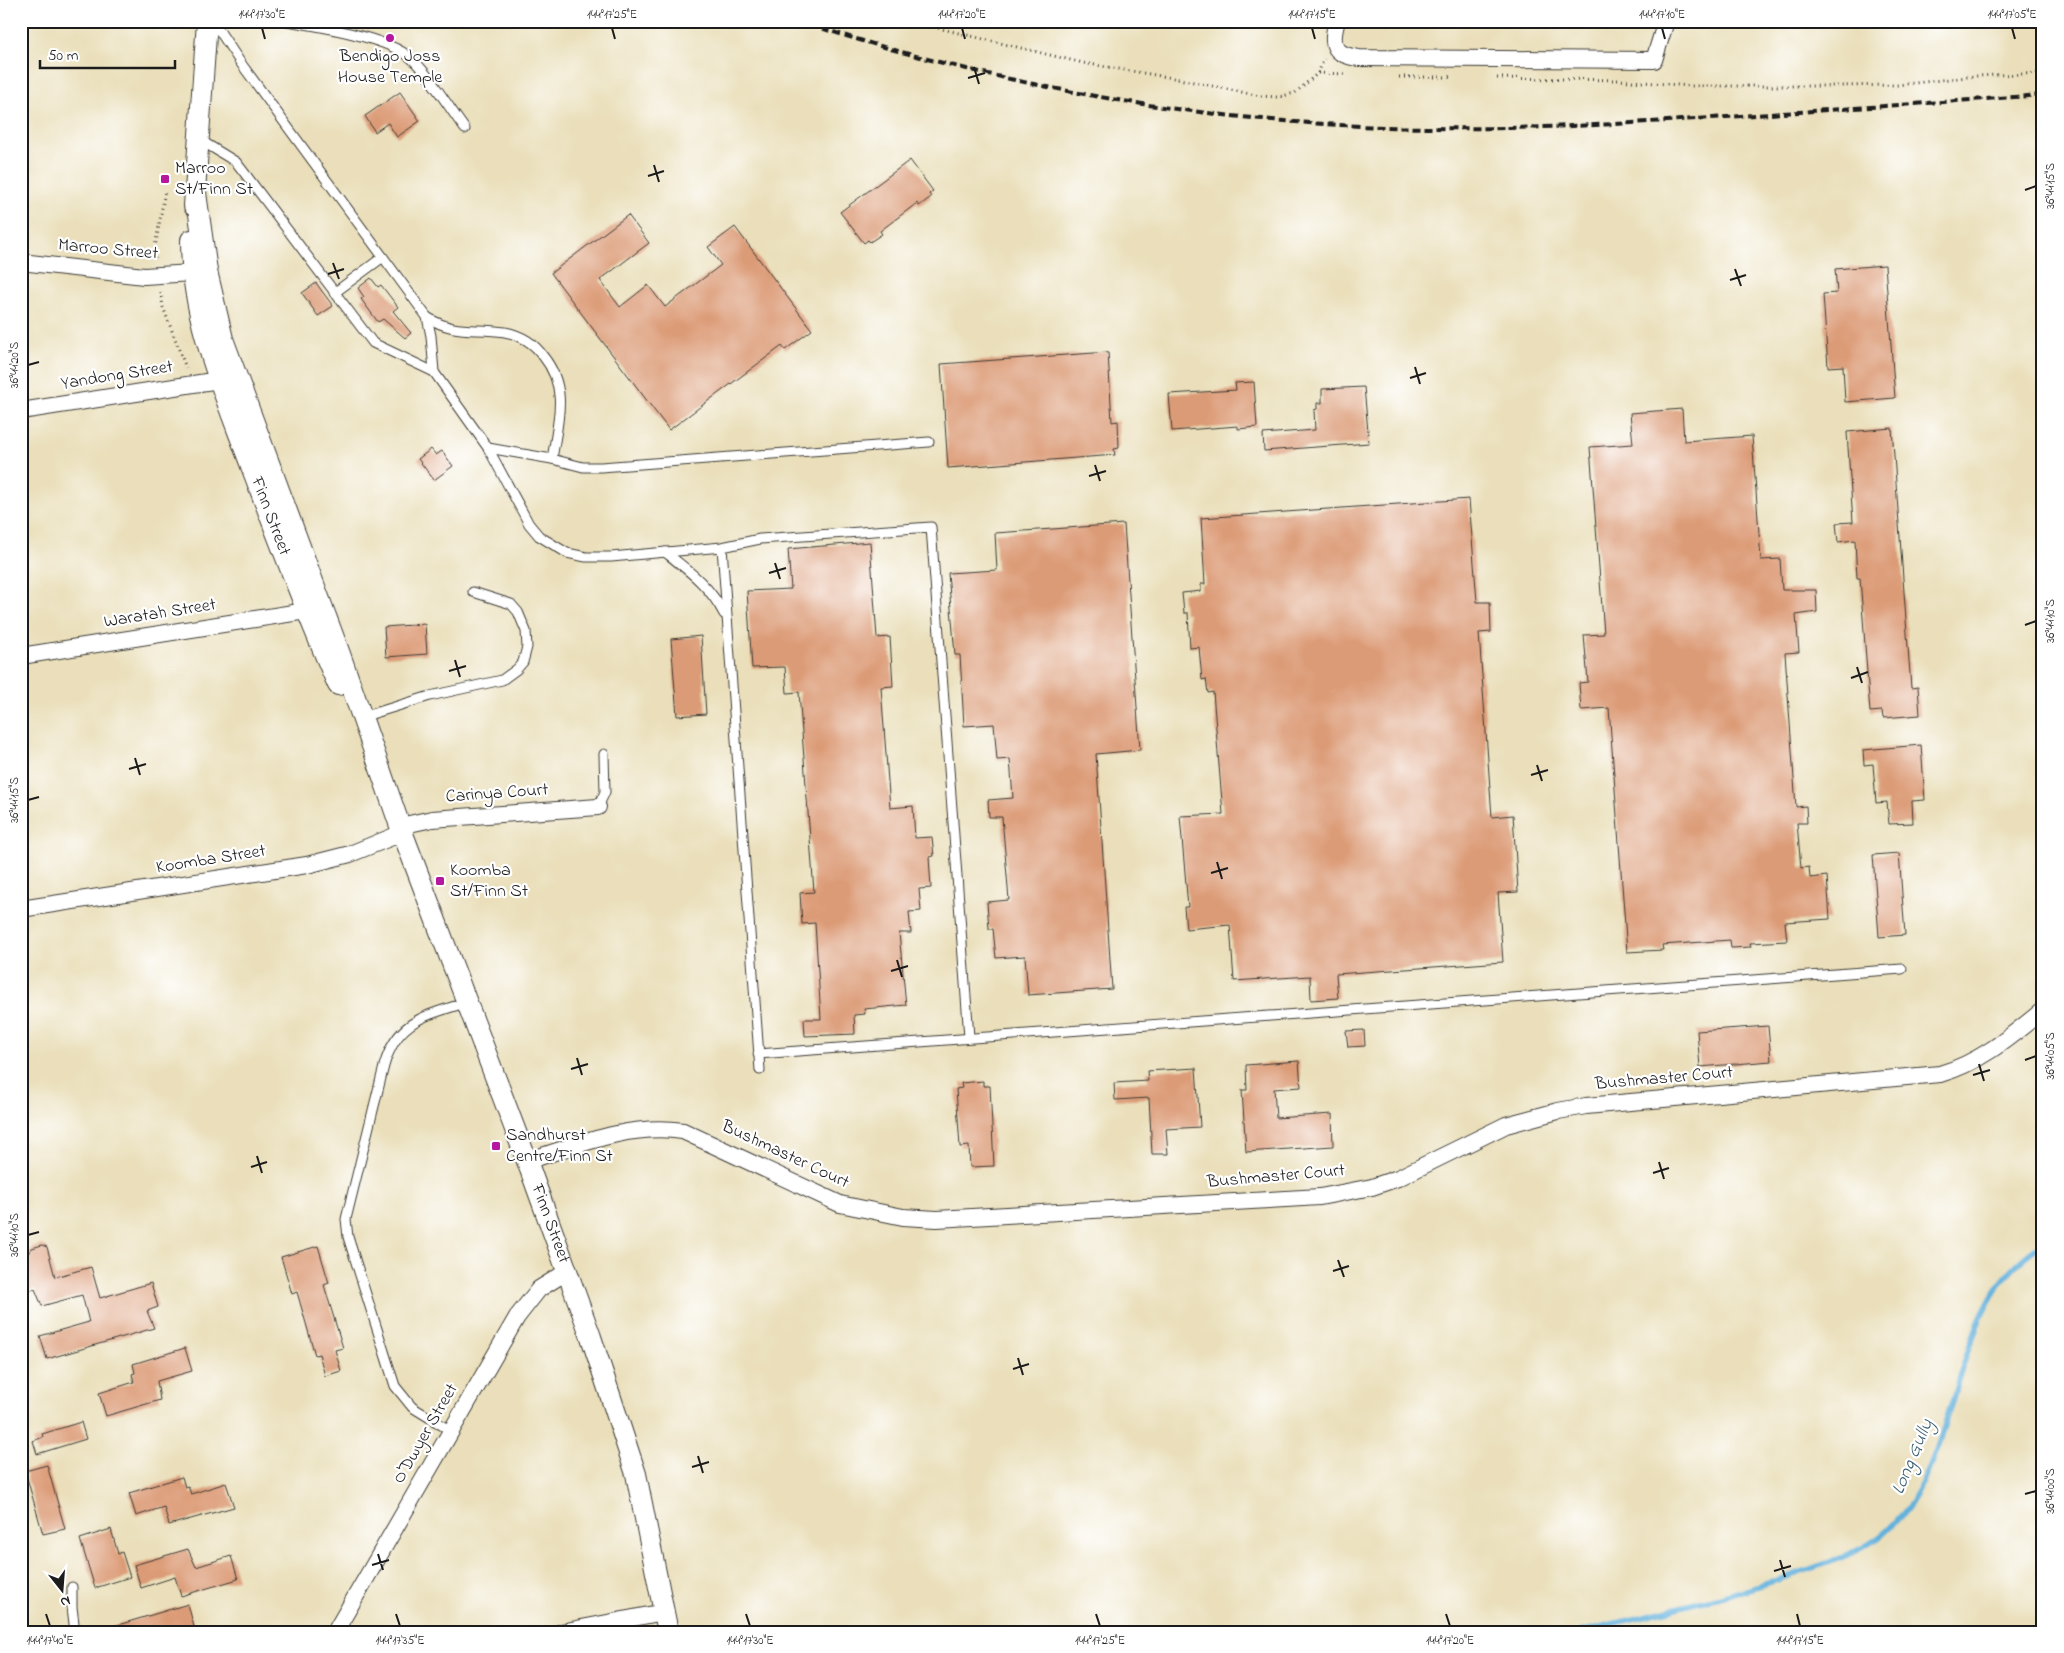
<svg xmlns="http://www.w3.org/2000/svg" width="2064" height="1653" viewBox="0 0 2064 1653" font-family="'Indie Flower',sans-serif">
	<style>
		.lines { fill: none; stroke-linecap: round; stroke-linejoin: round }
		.stream { stroke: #61b1dc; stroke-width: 5.5 }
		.building { fill: #dc9b77 }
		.service-casing { stroke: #3b3934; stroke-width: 11 }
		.minor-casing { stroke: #3b3934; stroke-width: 18 }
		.tertiary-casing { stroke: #3b3934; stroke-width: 22 }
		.path { stroke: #3b3934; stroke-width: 3; stroke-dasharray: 1 4; stroke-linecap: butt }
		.service { stroke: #fff; stroke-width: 9 }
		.minor { stroke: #fff; stroke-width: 16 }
		.tertiary { stroke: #fff; stroke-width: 20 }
		.rail { stroke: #1c1c1c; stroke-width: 4; stroke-dasharray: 8 4; stroke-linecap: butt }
		.ticks { fill: none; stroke: #1c1c1c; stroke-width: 2 }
		.poi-dot { fill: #b5179e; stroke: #fff; stroke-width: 2 }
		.labels { text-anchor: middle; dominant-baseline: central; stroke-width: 4.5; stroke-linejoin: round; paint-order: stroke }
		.poi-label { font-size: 18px; fill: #1c1c1c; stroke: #fff; text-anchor: start }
		.street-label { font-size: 18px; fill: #1c1c1c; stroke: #fff }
		.water-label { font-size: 19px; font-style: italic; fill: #3b5f72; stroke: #fff }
		.neatline { fill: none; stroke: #1c1c1c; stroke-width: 2 }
		.ticks-label { font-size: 12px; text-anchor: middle; fill: #1c1c1c }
	</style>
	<rect width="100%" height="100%" fill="#fff"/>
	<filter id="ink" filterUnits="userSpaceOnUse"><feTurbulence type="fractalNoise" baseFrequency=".02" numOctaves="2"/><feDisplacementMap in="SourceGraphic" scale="10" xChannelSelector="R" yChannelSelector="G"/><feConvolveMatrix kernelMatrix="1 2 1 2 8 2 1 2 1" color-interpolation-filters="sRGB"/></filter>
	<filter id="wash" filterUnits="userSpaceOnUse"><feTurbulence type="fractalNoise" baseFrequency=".0096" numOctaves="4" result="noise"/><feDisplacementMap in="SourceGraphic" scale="20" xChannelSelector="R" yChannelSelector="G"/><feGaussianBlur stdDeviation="1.12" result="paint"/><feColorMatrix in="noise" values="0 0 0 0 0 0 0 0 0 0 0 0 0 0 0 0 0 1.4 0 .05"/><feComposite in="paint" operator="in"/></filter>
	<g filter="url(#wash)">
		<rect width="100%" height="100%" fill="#eadfba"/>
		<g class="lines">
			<path class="stream" d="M1581 1632C1657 1612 1736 1596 1810 1569 1835 1560 1861 1552 1882 1535 1968 1463 1942 1304 2043 1244"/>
		</g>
		<g id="blocks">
			<g class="building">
				<path d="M400 92 420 121 397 137 388 123 375 132 365 116Z"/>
				<path d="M910 160 933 191 929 194 931 197 919 206 917 203 880 231 882 234 870 242 868 240 864 243 840 212Z"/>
				<path d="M628 215 649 243 600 280 620 307 648 285 665 307 721 265 708 247 735 227 812 330 785 350 782 346 669 430 551 273Z"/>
				<path d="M1885 265 1895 398 1845 402 1843 366 1828 367 1823 294 1837 293 1835 269Z"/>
				<path d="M371 278 378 287 381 285 398 307 393 311 411 333 405 338 383 319 378 322 361 299 364 297 358 288Z"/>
				<path d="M316 283 333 306 318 316 302 293Z"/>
				<path d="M1108 352 1112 422 1118 421 1119 448 1114 449 1115 455 948 468 941 364Z"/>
				<path d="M1254 382 1257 427 1238 429V426L1172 431 1169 394 1236 390 1235 383Z"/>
				<path d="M1364 387 1369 443 1264 451 1263 434 1315 430 1314 410 1317 409V403H1322V389Z"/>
				<path d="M1682 409 1684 441 1752 436 1761 560 1780 559 1782 590H1816L1817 612 1796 615 1799 652 1785 653 1796 807 1806 806 1807 823H1797L1801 868 1809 867 1810 878 1827 876 1830 919 1785 922 1787 941 1750 943 1751 947 1731 948 1730 940 1662 945 1663 950 1627 952 1609 708 1581 710 1579 683 1588 682 1584 635 1604 634 1590 447 1633 444 1630 413Z"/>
				<path d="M1892 428 1911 688 1918 687 1920 715 1883 718 1882 711 1870 712 1860 578H1857L1855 540 1838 542 1836 523 1853 522 1847 432Z"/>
				<path d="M431 449 436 455 442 451 453 466 434 480 418 459Z"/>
				<path d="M1469 499 1477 602H1490L1491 632 1479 633 1492 817 1513 815 1518 892 1498 893 1503 962 1336 974 1338 998 1311 1000 1310 976 1234 981 1230 925 1186 929 1184 907H1188L1180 816 1223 814 1213 692 1208 693 1206 679 1202 680 1199 647 1190 648 1188 613H1184L1182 593 1201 591V584H1205L1201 518Z"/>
				<path d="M1124 524 1140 750 1096 754 1112 989 1028 995 1025 956 996 958 993 929H989L987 902 1009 900 1002 817H989L988 800 1013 798 1010 759 997 760 994 724 964 726 960 655H955L948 573 997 570 995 533Z"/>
				<path d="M870 542 877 638 890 637 893 686 881 687 890 808 913 806 915 838 932 837 934 856 929 857 931 888 919 889 921 911 909 912 911 933H899L906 1005 864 1009 865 1014 854 1015 855 1034 805 1036 804 1019H821L815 923 802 924 800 893 814 892 799 692 787 693 785 667 752 668 747 591 791 589 788 549Z"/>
				<path d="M425 624 427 654 386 657 384 627Z"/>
				<path d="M701 636 706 714 677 716 671 639Z"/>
				<path d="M1921 745 1925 800 1912 801 1913 823 1889 824 1887 802 1876 803 1873 764 1864 765 1863 750Z"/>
				<path d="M1899 853 1905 935 1879 937 1873 855Z"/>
				<path d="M1768 1026 1771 1061 1700 1067 1697 1031Z"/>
				<path d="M1364 1030 1365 1046 1348 1047 1346 1031Z"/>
				<path d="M1299 1061 1301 1087 1274 1089 1276 1118 1332 1114 1333 1146 1246 1152 1242 1090H1247L1246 1065Z"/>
				<path d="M1196 1068 1200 1127 1166 1129 1168 1154H1152L1149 1098 1115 1100 1114 1083 1148 1081 1147 1071Z"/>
				<path d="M983 1081V1086H990L994 1166 970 1167 969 1146 960 1147 956 1089 962 1088 961 1083Z"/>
				<path d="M42 1245 47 1247 55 1277 91 1267 100 1298 151 1283 158 1307 147 1311 154 1328 47 1359 40 1336 89 1322 82 1295 42 1306 35 1289 21 1293V1262L32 1248Z"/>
				<path d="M318 1246 329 1283 324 1285 343 1348 335 1350 341 1371 325 1376 319 1354 315 1355 297 1292 292 1294 281 1257Z"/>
				<path d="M185 1348 192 1371 157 1381 160 1400 106 1416 99 1393 134 1382 132 1374 135 1373 133 1364Z"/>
				<path d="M81 1422 86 1439 37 1454 33 1441 43 1437 42 1434Z"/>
				<path d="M47 1465 65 1529 43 1534 25 1471Z"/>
				<path d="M182 1477 185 1487 188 1486 191 1494 226 1483 234 1507 169 1525 164 1507 136 1516 129 1493Z"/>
				<path d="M111 1529 118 1554 122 1552 130 1577 95 1588 80 1539Z"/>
				<path d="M188 1549 196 1567 231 1556 238 1579 181 1596 175 1577 141 1588 134 1565Z"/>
				<path d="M188 1604 194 1627 177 1632H108V1628Z"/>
			</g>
		</g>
	</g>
	<g filter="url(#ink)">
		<use href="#blocks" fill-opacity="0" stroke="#3b3934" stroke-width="1"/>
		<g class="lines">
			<g class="service-casing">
				<g id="service">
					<path d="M213 21 240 62 427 317 431 336 434 372 488 448 529 524 539 536 567 553 586 557H611L722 547 760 539 931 527 969 1037"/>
					<path d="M287 21C319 26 387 37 411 58 430 75 449 108 465 129"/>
					<path d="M200 140 236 162 243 171 373 343 434 372"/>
					<path d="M334 293 383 257"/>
					<path d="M427 317C455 335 474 327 505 332 520 335 534 343 543 356 569 388 558 421 552 459L583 467H601L929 442"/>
					<path d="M488 448 552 459"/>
					<path d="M722 547 760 1070"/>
					<path d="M665 552C689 571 710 586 724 614"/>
					<path d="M362 717 430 696 502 680 517 669 523 662 527 647 526 631 518 612 511 604 473 592"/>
					<path d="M598 807 605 792 604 754"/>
					<path d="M758 1054 1902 969"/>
					<path d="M451 1431 412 1407 395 1386 348 1237 346 1219 384 1066C397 1020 425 1016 467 1002"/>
					<path d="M72 1587V1607L75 1632"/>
				</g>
			</g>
			<g class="minor-casing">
				<g id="minor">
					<path d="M1337 21C1330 44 1333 55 1359 58L1654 60 1666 21"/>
					<path d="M21 262 144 276 192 273"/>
					<path d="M21 411 219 380"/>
					<path d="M21 656 306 611"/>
					<path d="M400 826 432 819 598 807"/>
					<path d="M21 909 307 865 350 854 402 833"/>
					<path d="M527 1161C578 1145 629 1123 683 1131L840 1204 903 1217 937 1219 1320 1197 1372 1187 1398 1178 1506 1125 1558 1111 1586 1106 1940 1074C1980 1063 2011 1036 2043 1010"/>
					<path d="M335 1632 517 1317 539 1289 568 1271"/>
					<path d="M561 1632 664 1612"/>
				</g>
			</g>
			<g class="tertiary-casing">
				<g id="tertiary">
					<path id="s1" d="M196 193 207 271 223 339 340 654 400 826 527 1161 591 1337 636 1474 668 1632"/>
					<path d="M194 206 207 21"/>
					<path id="s2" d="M191 240C191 319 224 393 251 466 279 540 306 613 338 685"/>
				</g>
			</g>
			<g class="path">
				<path d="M909 21 1083 63 1179 79 1260 96 1278 97 1295 93 1318 73 1346 74"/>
				<path d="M1318 73 1324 59"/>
				<path d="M1399 77H1451"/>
				<path d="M1497 78 1619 80 1690 86H1835L1897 85 1976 76 2043 73"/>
				<path d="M155 258 154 253 165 191"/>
				<path d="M161 292 163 307 186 368"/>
			</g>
			<use href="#service" class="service"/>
			<use href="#minor" class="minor"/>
			<use href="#tertiary" class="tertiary"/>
			<path class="rail" d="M799 21C1003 88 1217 126 1432 128 1535 130 1638 123 1741 116 1841 109 1942 102 2043 95"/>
		</g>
	</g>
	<path class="ticks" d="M262 28 265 39M612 28 615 39M962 28 965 39M1312 28 1315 39M1662 28 1665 39M2012 28 2015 39M974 67 979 84M968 78 985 73M654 165 659 182M648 176 664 171M2025 190 2036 186M333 263 339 279M1735 269 1741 286M328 274 344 269M1730 280 1746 275M28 365 39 362M1415 367 1420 384M1410 378 1426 373M1095 465 1100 481M1089 476 1106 471M775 563 780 579M769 573 786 568M2025 625 2036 621M455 660 460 677M1857 667 1862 683M449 671 466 666M1851 678 1868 672M135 758 140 775M1537 765 1542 781M129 769 146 764M1531 775 1548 770M28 800 39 797M1217 862 1222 879M1211 873 1228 868M897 960 902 977M891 971 908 966M577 1058 582 1075M2025 1060 2036 1056M1979 1064 1984 1081M571 1069 588 1064M1973 1075 1990 1070M257 1156 262 1173M1659 1162 1664 1179M251 1167 267 1162M1653 1173 1669 1168M28 1235 39 1232M1338 1260 1344 1277M1333 1271 1349 1266M1018 1358 1023 1375M1013 1369 1029 1364M698 1456 703 1473M692 1467 709 1462M2025 1494 2036 1491M378 1554 383 1570M1780 1560 1785 1577M372 1565 389 1560M1774 1571 1791 1566M46 1614 50 1626M396 1614 400 1626M746 1614 750 1626M1096 1614 1100 1626M1446 1614 1450 1626M1797 1614 1800 1626"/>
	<g class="poi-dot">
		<circle cx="390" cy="38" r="5"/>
		<rect x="160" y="174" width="10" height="10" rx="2.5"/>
		<rect x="435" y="876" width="10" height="10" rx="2.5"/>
		<rect x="491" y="1141" width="10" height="10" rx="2.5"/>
	</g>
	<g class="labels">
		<g class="poi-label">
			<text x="390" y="57" text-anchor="middle">Bendigo Joss<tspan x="390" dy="21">House Temple</tspan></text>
			<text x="175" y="169">Marroo<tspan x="175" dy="21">St/Finn St</tspan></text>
			<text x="450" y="871">Koomba<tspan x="450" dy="21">St/Finn St</tspan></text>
			<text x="506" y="1136">Sandhurst<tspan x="506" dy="21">Centre/Finn St</tspan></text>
		</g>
		<g class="street-label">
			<text transform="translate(108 250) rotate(5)">Marroo Street</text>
			<text transform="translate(117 376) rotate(-9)">Yandong Street</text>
			<text stroke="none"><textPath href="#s2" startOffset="289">Finn Street</textPath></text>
			<text transform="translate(160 614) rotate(-9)">Waratah Street</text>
			<text transform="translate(497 794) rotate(-4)">Carinya Court</text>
			<text transform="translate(211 860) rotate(-9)">Koomba Street</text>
			<text transform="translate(1664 1079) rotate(-5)">Bushmaster Court</text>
			<text transform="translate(785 1155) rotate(25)">Bushmaster Court</text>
			<text transform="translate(1276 1177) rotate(-5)">Bushmaster Court</text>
			<text stroke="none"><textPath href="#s1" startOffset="1092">Finn Street</textPath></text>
			<text transform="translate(426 1434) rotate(-60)">O'Dwyer Street</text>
		</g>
		<g class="water-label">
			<text transform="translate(1913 1457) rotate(-67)">Long Gully</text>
		</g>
	</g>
	<rect width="2064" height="1653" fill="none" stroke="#fff" stroke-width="55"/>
	<g transform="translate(62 1590) rotate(163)" stroke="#ffffff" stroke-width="4" paint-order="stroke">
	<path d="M0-4L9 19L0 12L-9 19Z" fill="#1c1c1c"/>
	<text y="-8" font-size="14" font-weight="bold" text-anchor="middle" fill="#1c1c1c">N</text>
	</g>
	<path d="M40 60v8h135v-8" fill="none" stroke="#1c1c1c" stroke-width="2.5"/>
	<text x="48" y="60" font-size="15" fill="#1c1c1c" stroke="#ffffff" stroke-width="4" paint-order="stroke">50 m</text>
	<rect x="28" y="28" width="2008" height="1598" class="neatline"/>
	<g class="ticks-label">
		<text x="262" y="18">144°17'30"E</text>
		<text x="612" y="18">144°17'25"E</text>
		<text x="962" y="18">144°17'20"E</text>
		<text x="1312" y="18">144°17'15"E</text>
		<text x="1662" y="18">144°17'10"E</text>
		<text x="2012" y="18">144°17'05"E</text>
		<text transform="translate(2050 186) rotate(-90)" y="4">36°44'15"S</text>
		<text transform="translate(14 365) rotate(-90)" y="4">36°44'20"S</text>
		<text transform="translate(2050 621) rotate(-90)" y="4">36°44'10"S</text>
		<text transform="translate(14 800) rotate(-90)" y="4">36°44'15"S</text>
		<text transform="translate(2050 1056) rotate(-90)" y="4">36°44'05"S</text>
		<text transform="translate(14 1235) rotate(-90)" y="4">36°44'10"S</text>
		<text transform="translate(2050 1491) rotate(-90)" y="4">36°44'00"S</text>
		<text x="50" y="1644">144°17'40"E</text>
		<text x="400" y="1644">144°17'35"E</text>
		<text x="750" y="1644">144°17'30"E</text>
		<text x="1100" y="1644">144°17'25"E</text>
		<text x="1450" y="1644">144°17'20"E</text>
		<text x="1800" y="1644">144°17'15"E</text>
	</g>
</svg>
